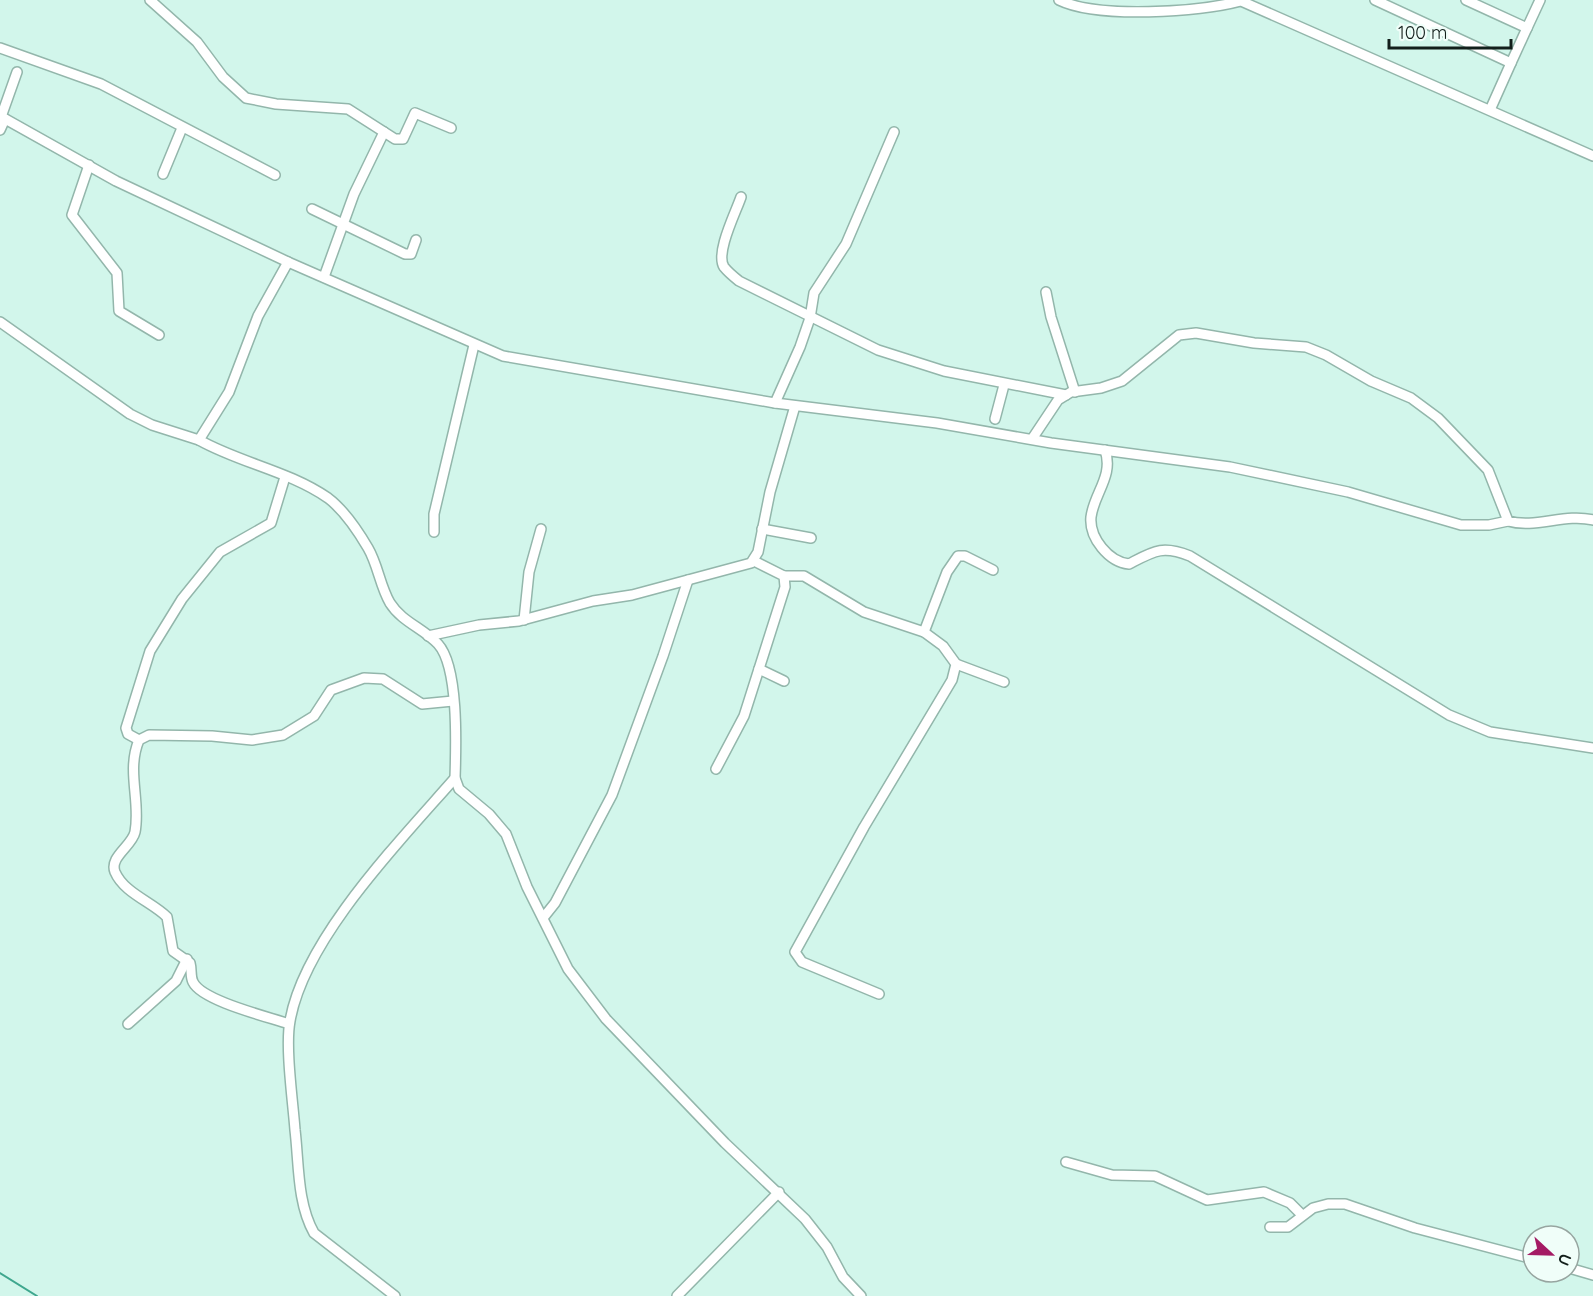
<svg xmlns="http://www.w3.org/2000/svg" width="1593" height="1296" viewBox="0 0 1593 1296" font-family="Quicksand,sans-serif">
	<style>
		.lines { fill: none; stroke-linecap: round; stroke-linejoin: round }
		.stream { stroke: #3fa78e; stroke-width: 2 }
		.street-casing { stroke: #93b6ab; stroke-width: 12 }
		.street { stroke: #fff; stroke-width: 9 }
	</style>
	<rect width="100%" height="100%" fill="#d2f6eb"/>
	<g class="lines">
		<path class="stream" d="M0 1273 37 1296"/>
		<g class="street-casing">
			<g id="street">
				<path d="M150 0 197 42 223 77 246 98 276 104 348 109 384 132"/>
				<path d="M1059 0C1098 19 1199 12 1241 1L1593 156"/>
				<path d="M1375 0 1511 63 1490 110"/>
				<path d="M1466 0 1527 28 1511 63"/>
				<path d="M1527 28 1540 0"/>
				<path d="M0 48 101 84 275 175"/>
				<path d="M0 116 116 181 288 262 503 356 775 403 937 423 1051 443 1230 467 1348 492 1461 525H1489L1508 521"/>
				<path d="M1 117 17 72"/>
				<path d="M0 130 5 119"/>
				<path d="M89 165 72 215 117 273 119 311 159 335"/>
				<path d="M163 174 182 128"/>
				<path d="M741 197C736 212 715 253 724 267 728 272 734 277 739 281L878 350 944 371 1066 395"/>
				<path d="M312 209 405 254H411L416 240"/>
				<path d="M288 262 258 316 229 392 199 440C240 463 289 471 328 498 344 510 358 531 368 548 378 565 380 586 390 603 402 622 423 628 438 644 459 667 456 747 455 778L459 789 489 814 506 834 527 887 568 969 606 1019 725 1143 805 1219 827 1247 843 1277 861 1296"/>
				<path d="M324 277 354 194 384 132 395 139H403L415 113 451 128"/>
				<path d="M1046 292 1051 317 1075 392"/>
				<path d="M0 322 130 414 152 425 199 440"/>
				<path d="M775 403 800 347 810 318 814 293 846 244 894 132"/>
				<path d="M995 419 1004 385"/>
				<path d="M1032 439 1058 400 1071 392 1101 388 1122 381 1179 335 1196 333 1254 343 1306 347 1326 355 1371 381 1411 398 1438 418 1488 470 1508 521C1535 529 1565 513 1593 520"/>
				<path d="M1105 450C1114 476 1094 493 1091 517 1089 538 1109 562 1129 564 1154 551 1162 545 1190 556L1449 715 1490 732 1593 748"/>
				<path d="M762 529 811 538"/>
				<path d="M434 532V514L474 345"/>
				<path d="M784 576H804L864 612 924 632 943 646 956 664 952 680 864 827 795 952 802 962 879 994"/>
				<path d="M524 620 529 572 541 529"/>
				<path d="M924 632 947 572 958 556H965L993 570"/>
				<path d="M428 636 479 625 519 621 593 601 632 595 751 563 758 552 770 492 795 406"/>
				<path d="M956 664 1004 682"/>
				<path d="M759 669 784 681"/>
				<path d="M139 740 128 734 126 728 150 651 182 599 220 552 271 523 285 477"/>
				<path d="M716 769 744 716 785 587 784 576 754 561"/>
				<path d="M543 918 555 903 612 795 663 656 688 580"/>
				<path d="M128 1024 176 981 187 959"/>
				<path d="M289 1024C269 1017 202 1001 193 982 190 976 192 970 190 963L173 951 167 917C152 902 124 893 115 872 109 857 132 846 135 832 141 801 126 771 139 740L149 735 212 736 252 740 283 735 314 716 331 690 364 678 383 679 422 704 453 701"/>
				<path d="M1066 1162 1112 1175 1155 1176 1207 1200 1264 1192 1290 1203 1301 1214"/>
				<path d="M1270 1227H1288L1313 1208 1328 1204H1345L1415 1228 1533 1259"/>
				<path d="M1569 1268 1593 1275"/>
				<path d="M395 1296 314 1233C297 1203 299 1163 295 1130 293 1102 285 1047 290 1021 304 939 400 841 455 778"/>
				<path d="M677 1296 779 1192"/>
			</g>
		</g>
		<use href="#street" class="street"/>
	</g>
	<g transform="translate(1551 1254) rotate(112)"><circle r="28" fill="#f0fef9" stroke="#97a5a0" stroke-width="1.5"/>
	<path d="M0-4.5L10 22L0 15L-10 22Z" fill="#a41b64"/>
	<text y="-9" font-size="16" font-weight="bold" text-anchor="middle" fill="#121f1b">U</text>
	</g>
	<path d="M1389 39v9h122v-9" fill="none" stroke="#121f1b" stroke-width="3"/>
	<text x="1398" y="39" font-size="18" fill="#121f1b" stroke="#f0fef9" stroke-width="4.5" paint-order="stroke">100 m</text>
</svg>
